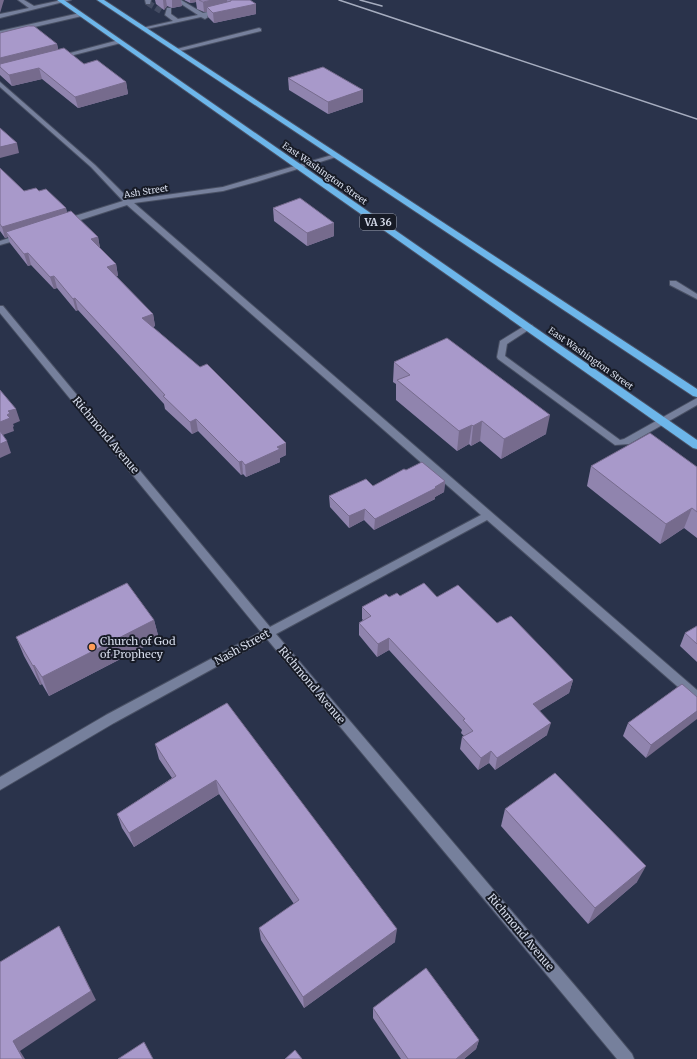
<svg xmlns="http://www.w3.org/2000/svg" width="697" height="1059" viewBox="0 0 697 1059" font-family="Merriweather,serif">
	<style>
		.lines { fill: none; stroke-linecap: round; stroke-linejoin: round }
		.minor-tunnel { stroke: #444c63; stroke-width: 6; stroke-dasharray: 6 3; stroke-linecap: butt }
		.minor-casing { stroke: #495064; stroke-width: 2 }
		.highway-casing { stroke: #495064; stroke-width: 2 }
		.minor { fill: #76809c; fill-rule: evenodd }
		.highway { fill: #6db6ea; fill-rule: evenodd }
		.rail { stroke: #a6adbf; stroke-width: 1.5 }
		.wall { fill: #9084ae }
		.shaded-wall { fill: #766b8d }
		.building { fill: #a899ca; stroke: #766b8d }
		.poi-dot { fill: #fe9b58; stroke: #171b26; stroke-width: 1.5 }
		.labels { text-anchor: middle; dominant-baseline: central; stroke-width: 4; stroke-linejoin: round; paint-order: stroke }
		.far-street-label { font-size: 9px; fill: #d5dbea; stroke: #171b26 }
		.shield { fill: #171b26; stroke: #9ca1af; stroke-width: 1 }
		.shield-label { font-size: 10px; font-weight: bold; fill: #d5dbea }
		.street-label { font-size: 11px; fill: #d5dbea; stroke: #171b26 }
		.poi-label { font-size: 11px; fill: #d5dbea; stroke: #171b26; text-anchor: start }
	</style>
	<rect width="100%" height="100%" fill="#2a334b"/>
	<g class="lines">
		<path class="minor-tunnel" d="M148 3 161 11"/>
		<g class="minor-casing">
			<g id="minor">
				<path d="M18 0H24L34 6 62 0H71L0 18V14L29 8Z"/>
				<path d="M145 0H151L150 4H146Z"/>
				<path d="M175 0H181L203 13 220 9 223 11 207 16 208 17 205 19 201 17 142 30V28L173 21 165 15 167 8H171V14L178 19 198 15Z"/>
				<path d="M80 13 82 14V16L0 35V31Z"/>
				<path d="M259 28 261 29V31L176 52 173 50Z"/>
				<path d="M119 40 122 42 121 43 58 59 55 57Z"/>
				<path d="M0 82 95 165 130 200 223 187 332 155H336V157L256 182 223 191 134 203 697 690V702L693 700 487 520 276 634 588 1001 632 1054 634 1059H617L267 639 114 723 0 790V777L106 715 261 632 0 313V306H3L37 347 270 627 481 515 127 205 68 224H62V220L123 201 91 167 0 87Z"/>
				<path d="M21 234 25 236 24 238 0 245V241Z"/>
				<path d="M670 281H676L697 294V299L670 285Z"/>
				<path d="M526 325H532L533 327 507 344 505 356 620 440 624 439 697 398V405L629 444 615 445 498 359 497 357 500 341Z"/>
			</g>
		</g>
		<g class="highway-casing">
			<g id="highway">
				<path d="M57 0H64L697 440V449L693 448Z"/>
				<path d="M97 0H104L697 389V397L693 396Z"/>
			</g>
		</g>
		<use href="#minor" class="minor"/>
		<use href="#highway" class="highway"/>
		<g class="rail">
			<path d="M339 0 697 119"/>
			<path d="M360 0 382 6"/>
		</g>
	</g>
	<g class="wall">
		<path d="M155 0H181L182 6 172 8 167 6 164 10 156 4Z"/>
		<path d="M184 0H250L256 14 214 23 208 17 207 12H204L197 9 196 2 190 3Z"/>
		<path d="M0 33 57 44 58 49 84 64 126 82 128 94 78 108 42 79 12 86 0 75Z"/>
		<path d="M288 78 363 102 328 114 289 90Z"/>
		<path d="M0 168 24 191H39L66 208 67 213 98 237 100 248 116 264 118 276H116L153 314 155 326 153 327 286 443V455L280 458V462L246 477 243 474 241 475 198 431 192 434 165 409 164 404 78 310 76 311 57 288 54 289 31 265 28 266 10 243 8 237 5 238 0 231Z"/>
		<path d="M273 208 334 223V236L307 246 274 221Z"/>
		<path d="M394 362 546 434 501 459 480 441 471 446 469 444 457 451 396 400V384L393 382Z"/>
		<path d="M591 466 697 467V538L684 528 660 544 587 486Z"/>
		<path d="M406 470 445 481 444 492 435 497V499L374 530 364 520 349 528 330 507 329 496 373 486Z"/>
		<path d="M400 596 437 597 497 623 573 680 569 693 539 711 547 735 495 770 489 763 478 770 460 749 462 737 464 736 461 733 462 730 389 650 377 657 359 635V623L363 620 362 619V607L389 597Z"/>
		<path d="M154 620 159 639 49 696 42 684 40 685 24 656 16 637Z"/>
		<path d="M697 626V662L680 646 685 633Z"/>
		<path d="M682 684 646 758 623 736 628 723Z"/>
		<path d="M227 703 395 942 304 1008 261 940 259 928 294 904 219 794 134 847 122 828 117 814 172 778 159 759 155 744Z"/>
		<path d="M505 809 637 882 588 924 501 826Z"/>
		<path d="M373 1008 479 1040 476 1049 464 1059H401L373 1018Z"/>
	</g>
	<g class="shaded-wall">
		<path d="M0 0H4L0 13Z"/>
		<path d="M163 0H166L167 6 164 10Z"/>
		<path d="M172 0H181L182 6 172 8Z"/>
		<path d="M190 0H196V2L190 3Z"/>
		<path d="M212 0H227L228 7H207V12H204L203 2Z"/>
		<path d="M256 4V14L214 23 213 13Z"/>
		<path d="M57 44 59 54 0 67V58Z"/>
		<path d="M39 68 42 79 12 86 9 75Z"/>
		<path d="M126 82 128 94 78 108 75 97Z"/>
		<path d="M363 90V102L328 114V102Z"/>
		<path d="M17 143 19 153 0 158V147Z"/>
		<path d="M66 208 68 218 6 232 8 237 5 238 2 227Z"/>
		<path d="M334 223V236L307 246V233Z"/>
		<path d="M98 237 100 249 91 239Z"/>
		<path d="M28 253 31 265 28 266 24 254Z"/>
		<path d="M116 264 118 276 109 279 107 267Z"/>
		<path d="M54 276 57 288 54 289 50 277Z"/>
		<path d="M75 298 78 310 76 311 73 299Z"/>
		<path d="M153 314 155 326 144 330 142 318Z"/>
		<path d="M16 409 20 421 13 424 14 426 13 427 14 431 0 436V422L7 415 8 411Z"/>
		<path d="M550 415 546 434 501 459 504 439Z"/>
		<path d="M196 419 198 431 192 434 190 422Z"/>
		<path d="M482 421 480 441 471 446 473 426Z"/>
		<path d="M472 425 469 444 457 451 459 431Z"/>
		<path d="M7 441 11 453 0 458V444Z"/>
		<path d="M286 443V455L280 458V462L246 477 245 465 277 447Z"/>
		<path d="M242 461 243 474 241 475 239 462Z"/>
		<path d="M445 481 444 492 435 497V499L374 530 375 519Z"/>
		<path d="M692 508 684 528 660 544 666 524Z"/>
		<path d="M365 509 364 520 349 528V516Z"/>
		<path d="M154 620 159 639 49 696 42 677Z"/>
		<path d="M389 638V650L377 657 378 644Z"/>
		<path d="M34 665 42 684 40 685 33 666Z"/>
		<path d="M573 680 569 693 530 717 533 704Z"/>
		<path d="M697 711V719L646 758 651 745Z"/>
		<path d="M551 723 547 735 495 770 497 758Z"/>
		<path d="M491 751 489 763 478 770 481 758Z"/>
		<path d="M216 780 219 794 134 847 129 833Z"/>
		<path d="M646 866 637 882 588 924 595 908Z"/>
		<path d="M59 926 96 1000 20 1051 25 1059H23L13 1041Z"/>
		<path d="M397 929 395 942 304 1008 303 997Z"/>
		<path d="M479 1040 476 1049 464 1059H456Z"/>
	</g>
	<g class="building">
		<path d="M199 0H212L203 2Z"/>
		<path d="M231 0H250L256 4 213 13 207 7 231 1Z"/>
		<path d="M28 26H34L57 44 0 58V33Z"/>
		<path d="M64 48 84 64 97 60 126 82 75 97 39 68 9 75 0 67V64Z"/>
		<path d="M323 67 363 90 328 102 288 78Z"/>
		<path d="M0 128 17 143 0 147Z"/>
		<path d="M0 168 24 191 36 188 39 191 46 189 66 208 2 227 0 224Z"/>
		<path d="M300 198 334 223 307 233 273 208Z"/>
		<path d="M71 211 98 237 91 239 116 264 107 267 153 314 142 318 200 367 207 364 286 443 277 447 280 449 245 465 242 461 239 462 196 419 190 422 163 396 165 395 75 298 73 299 54 276 50 277 28 253 24 254 6 232Z"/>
		<path d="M447 338 550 415 504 439 482 421 473 426 472 425 459 431 397 380 410 375 394 362Z"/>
		<path d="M0 390 16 409 8 411 10 413 7 415 10 418 0 422Z"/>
		<path d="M0 431 7 441 0 444Z"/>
		<path d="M650 433 697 467V512L692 508 666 524 591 466Z"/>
		<path d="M422 462 445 481 435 487 436 488 375 519 365 509 349 516 329 496 366 479 373 486 404 469 406 470Z"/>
		<path d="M127 583 154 620 42 677 34 665 33 666 16 637Z"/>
		<path d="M424 583 437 597 458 585 497 623 511 616 573 680 533 704 551 723 497 758 491 751 481 758 462 737 473 731 463 720 465 719 389 638 378 644 359 623 371 616 362 607 386 594 389 597 397 593 400 596Z"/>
		<path d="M697 626V644L685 633Z"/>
		<path d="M682 684 697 697V711L651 745 628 723Z"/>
		<path d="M227 703 397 929 303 997 259 928 299 900 216 780 129 833 117 814 176 776 155 744Z"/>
		<path d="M555 773 646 866 595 908 505 809Z"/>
		<path d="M59 926 91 991 13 1041 23 1059H0V962Z"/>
		<path d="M426 968 479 1040 456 1059H408L373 1008Z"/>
		<path d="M144 1042 153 1059H118Z"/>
		<path d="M295 1050 302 1059H285Z"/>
	</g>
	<circle class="poi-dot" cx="92" cy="647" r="4"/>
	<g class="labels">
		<g class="far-street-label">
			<text transform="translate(325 173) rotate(35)">East Washington Street</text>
			<text transform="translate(146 191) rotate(-9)">Ash Street</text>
			<text transform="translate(591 358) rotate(35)">East Washington Street</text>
		</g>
		<rect class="shield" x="360" y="214" width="36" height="16" rx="3"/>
		<g class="shield-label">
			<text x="378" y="222">VA 36</text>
		</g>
		<g class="street-label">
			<text transform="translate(106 435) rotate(50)">Richmond Avenue</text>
			<text transform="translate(242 647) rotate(-29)">Nash Street</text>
			<text transform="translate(312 685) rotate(50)">Richmond Avenue</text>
			<text transform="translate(521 932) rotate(50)">Richmond Avenue</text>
		</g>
		<g class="poi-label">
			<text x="100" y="641">Church of God<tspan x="100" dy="13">of Prophecy</tspan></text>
		</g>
	</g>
</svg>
